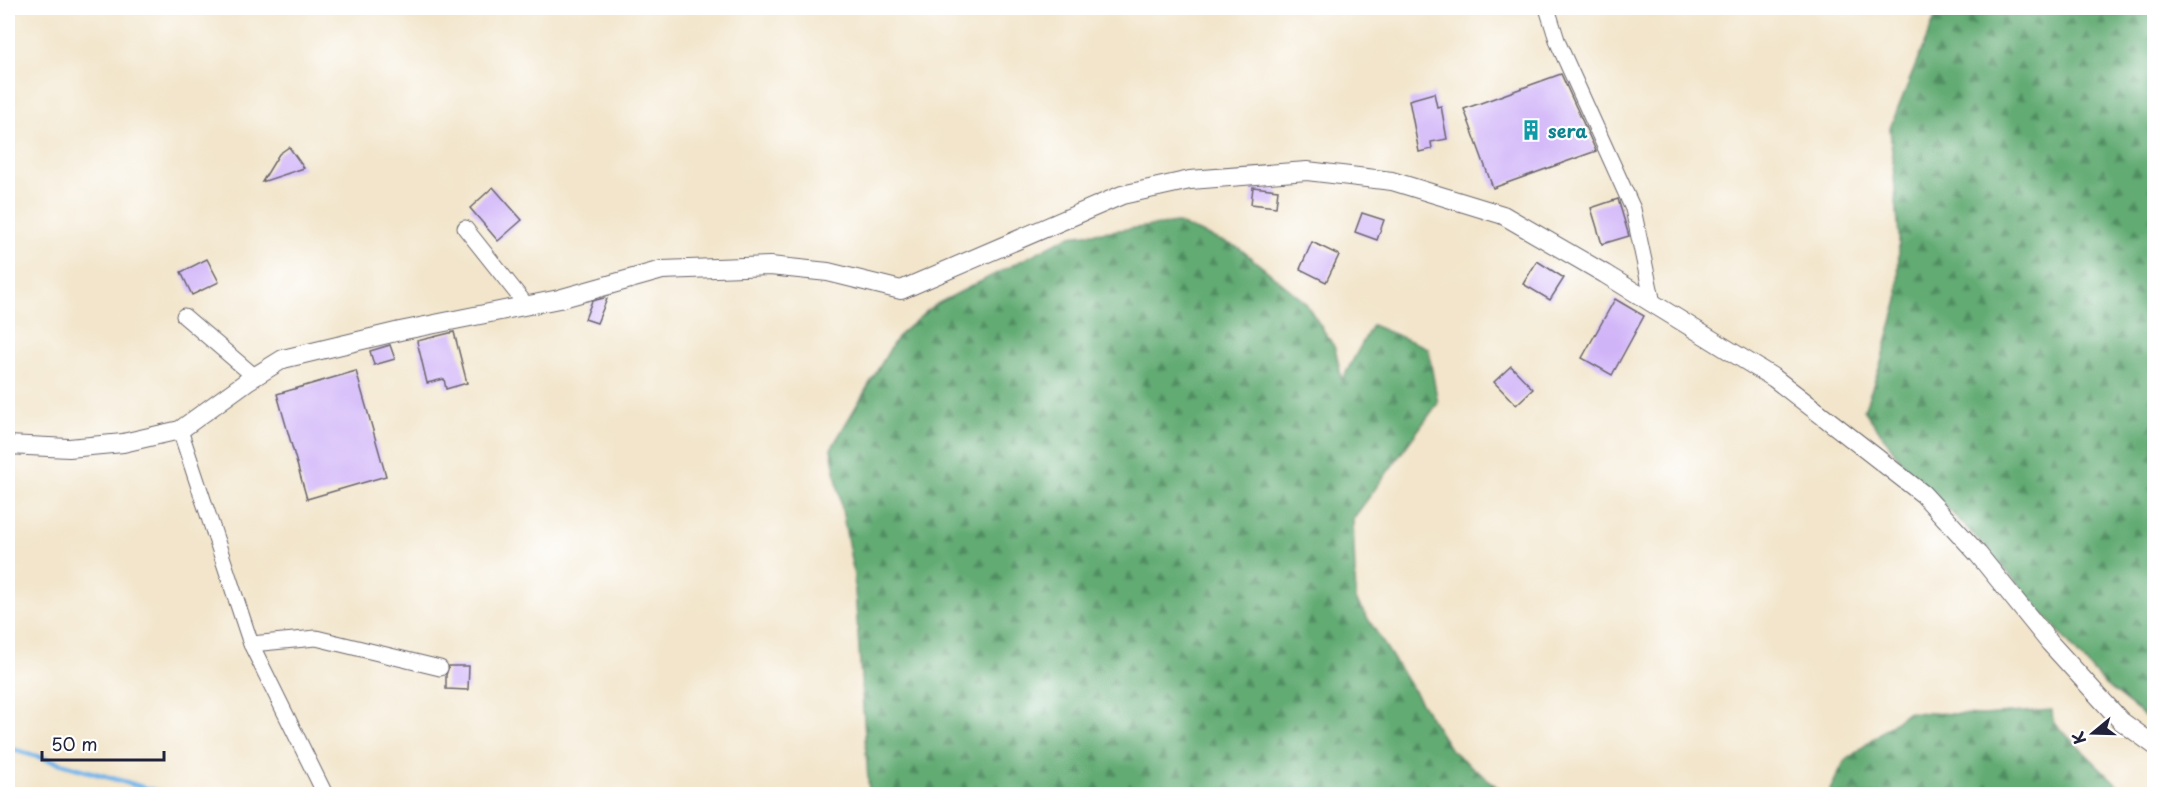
<svg xmlns="http://www.w3.org/2000/svg" width="2162" height="802" viewBox="0 0 2162 802" font-family="'Playpen Sans',sans-serif">
	<style>
		.forest { fill: url(#forest-firs); stroke: #426657; stroke-width: 1.5 }
		.lines { fill: none; stroke-linecap: round; stroke-linejoin: round }
		.stream { stroke: #75b5e9; stroke-width: 5 }
		.building { fill: #d0b4f8 }
		.minor-casing { stroke: #6b666d; stroke-width: 17 }
		.tertiary-casing { stroke: #6b666d; stroke-width: 20 }
		.minor { stroke: #fff; stroke-width: 15 }
		.tertiary { stroke: #fff; stroke-width: 18 }
		.labels { text-anchor: middle; dominant-baseline: central; stroke-width: 4.5; stroke-linejoin: round; paint-order: stroke }
		.culture-label { font-size: 18px; font-weight: bold; fill: #0d838f; stroke: #fff; text-anchor: start }
	</style>
	<defs>
		<pattern id="forest-firs" width="22" height="20" patternUnits="userSpaceOnUse" patternTransform="scale(1.5)"><rect width="22" height="20" fill="#62ab73"/><path d="M5 1l3.5 6h-7zM16 11l3.5 6h-7z" fill="#508b60"/></pattern>
	</defs>
	<rect width="100%" height="100%" fill="#fff"/>
	<filter id="ink" filterUnits="userSpaceOnUse"><feTurbulence type="fractalNoise" baseFrequency=".0167" numOctaves="2"/><feDisplacementMap in="SourceGraphic" scale="12" xChannelSelector="R" yChannelSelector="G"/><feConvolveMatrix kernelMatrix="1 2 1 2 8 2 1 2 1" color-interpolation-filters="sRGB"/></filter>
	<filter id="wash" filterUnits="userSpaceOnUse"><feTurbulence type="fractalNoise" baseFrequency=".008" numOctaves="4" result="noise"/><feDisplacementMap in="SourceGraphic" scale="24" xChannelSelector="R" yChannelSelector="G"/><feGaussianBlur stdDeviation="1.35" result="paint"/><feColorMatrix in="noise" values="0 0 0 0 0 0 0 0 0 0 0 0 0 0 0 0 0 1.4 0 .05"/><feComposite in="paint" operator="in"/></filter>
	<g filter="url(#wash)">
		<rect width="100%" height="100%" fill="#f2e5cb"/>
		<g class="forest">
			<path d="M1937 8H2154V724L2104 684 1983 544 1907 469 1864 410 1880 366 1898 300 1899 236 1890 128 1936 15Z"/>
			<path d="M1177 223 1239 248 1305 302 1335 348 1342 380 1372 325 1428 348 1438 403 1353 519 1356 600 1451 750 1506 794H869L854 576 831 449 897 337 933 306 1069 236Z"/>
			<path d="M2052 710 2053 722 2127 794H1828L1844 762 1907 712 1983 715Z"/>
		</g>
		<g class="lines">
			<path class="stream" d="M8 748 166 794"/>
		</g>
		<g id="blocks">
			<g class="building">
				<path d="M1561 74 1596 151 1493 188 1464 109Z"/>
				<path d="M1434 93 1437 107 1441 106 1447 139 1431 142 1432 149 1419 152 1409 100Z"/>
				<path d="M289 147 304 168 262 182 279 154Z"/>
				<path d="M493 187 522 220 498 241 470 208Z"/>
				<path d="M1253 187 1278 190 1276 207 1251 204Z"/>
				<path d="M1618 199 1629 236 1602 244 1591 208Z"/>
				<path d="M1362 213 1384 220 1377 240 1355 232Z"/>
				<path d="M1312 242 1339 255 1326 282 1300 269Z"/>
				<path d="M207 259 219 282 192 295 181 272Z"/>
				<path d="M1537 261 1564 278 1550 300 1523 284Z"/>
				<path d="M604 298 607 299 597 323 585 319 592 301Z"/>
				<path d="M1615 299 1644 316 1612 375 1582 358Z"/>
				<path d="M454 332 467 383 446 389 444 379 427 383 417 341Z"/>
				<path d="M390 345 395 359 374 365 370 351Z"/>
				<path d="M1511 366 1533 389 1516 405 1494 382Z"/>
				<path d="M356 371 386 476 307 499 277 394Z"/>
				<path d="M449 666H469L468 690 446 689V675Z"/>
			</g>
		</g>
	</g>
	<g filter="url(#ink)">
		<use href="#blocks" fill-opacity="0" stroke="#6b666d" stroke-width="1.5"/>
		<g class="lines">
			<g class="minor-casing">
				<g id="minor">
					<path d="M1547 8 1558 43 1633 209 1653 303"/>
					<path d="M465 228 527 306"/>
					<path d="M184 316 254 376"/>
					<path d="M180 430 251 644 325 794"/>
					<path d="M251 644 316 638 440 668"/>
				</g>
			</g>
			<g class="tertiary-casing">
				<path id="tertiary" d="M8 445 69 448 123 443 180 430 249 380 283 359 400 331 559 299 662 270 770 266 828 272 901 290 1122 195 1190 180 1307 171 1392 181 1503 215 1605 274 1774 378 1923 494 1978 554 2050 643 2121 721 2154 745"/>
			</g>
			<use href="#minor" class="minor"/>
			<use href="#tertiary" class="tertiary"/>
		</g>
	</g>
	<defs>
		<g id="building-bare" transform="scale(1.62)"><path d="M-4-6H4V6H1V3H-1V6H-4ZM-2.5-4.3h1.7v1.8h-1.7ZM.8-4.3h1.7v1.8H.8ZM-2.5-1h1.7V.8h-1.7ZM.8-1h1.7V.8H.8Z" fill="#0f9aa8" stroke="#fff" stroke-width="2.5" paint-order="stroke"/></g>
	</defs>
	<g fill-rule="evenodd">
		<use href="#building-bare" x="1531" y="130"/>
	</g>
	<g class="labels">
		<g class="culture-label">
			<text x="1548" y="130">sera</text>
		</g>
	</g>
	<rect width="2162" height="802" fill="none" stroke="#fff" stroke-width="30"/>
	<g transform="translate(2093 733) rotate(251)" stroke="#ffffff" stroke-width="4.5" paint-order="stroke">
	<path d="M0-4.5L10 22L0 15L-10 22Z" fill="#22223b"/>
	<text y="-9" font-size="16" font-weight="bold" text-anchor="middle" fill="#22223b">K</text>
	</g>
	<path d="M42 751v9h122v-9" fill="none" stroke="#22223b" stroke-width="3"/>
	<text x="51" y="751" font-size="18" fill="#22223b" stroke="#ffffff" stroke-width="4.5" paint-order="stroke">50 m</text>
</svg>
